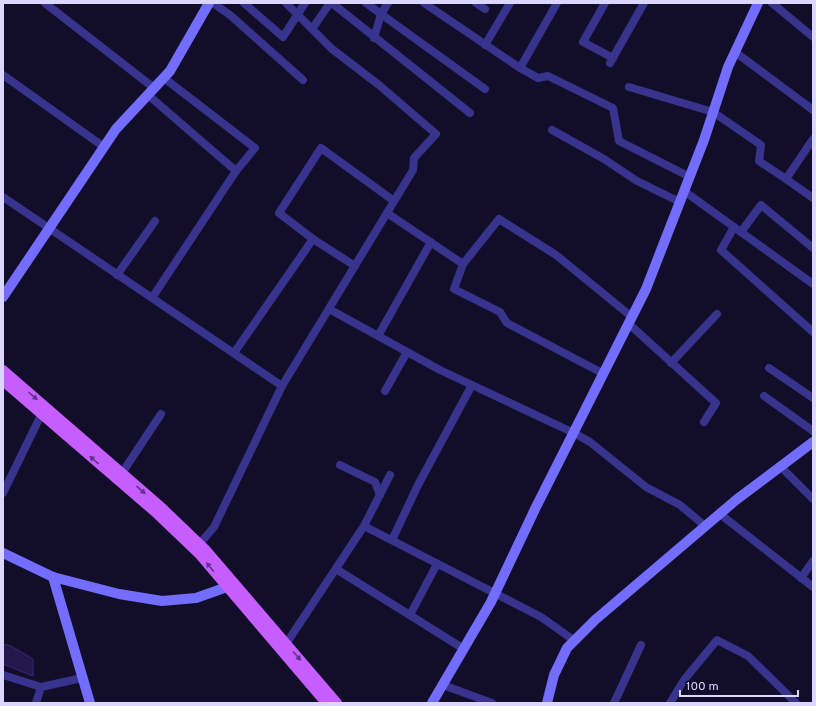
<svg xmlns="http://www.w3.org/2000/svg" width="816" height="706" viewBox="0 0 816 706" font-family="Overpass,sans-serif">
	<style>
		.building { fill: #23174c; stroke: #39277b }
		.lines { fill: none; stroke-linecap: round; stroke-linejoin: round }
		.street { stroke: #38338d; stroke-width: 8 }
		.secondary { stroke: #726dff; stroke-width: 10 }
		.primary { stroke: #c55dff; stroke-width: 10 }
		.oneway { fill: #633189 }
	</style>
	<rect width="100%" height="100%" fill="#120d29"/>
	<path class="building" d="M3 644 11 646 33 659V676L3 664Z"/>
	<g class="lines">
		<g class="street">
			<path d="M45 3 154 88"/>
			<path d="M213 3 230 15 303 80"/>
			<path d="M244 3 283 37 305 3"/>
			<path d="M332 3 470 113"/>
			<path d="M366 3 381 14 388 3"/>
			<path d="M424 3 520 68 557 3"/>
			<path d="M476 3 485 9"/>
			<path d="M605 3 583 42 613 58"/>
			<path d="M772 3 813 37"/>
			<path d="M312 29 330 3"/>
			<path d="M374 38 381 14 485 89"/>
			<path d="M485 45 510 3"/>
			<path d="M735 52 813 110"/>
			<path d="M610 63 644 3"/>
			<path d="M520 68 538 78 548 76 613 108 619 141 690 177"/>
			<path d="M3 75 104 147"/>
			<path d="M629 87 713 112 761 145 759 161 786 179 813 139"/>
			<path d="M148 95 236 171 255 148 164 78"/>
			<path d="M552 130 604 159 637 181 680 202"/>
			<path d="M786 179 813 198"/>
			<path d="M684 191 813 284"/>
			<path d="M3 197 282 386 413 170 414 158 436 134 379 85 332 49 286 3"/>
			<path d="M387 213 463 264 454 289 500 312 507 323 604 374"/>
			<path d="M734 227 721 250 813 332"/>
			<path d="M741 232 761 205 813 248"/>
			<path d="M313 239 279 213 321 148 394 201"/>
			<path d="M463 264 499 219 556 255 632 317"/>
			<path d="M117 275 155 221"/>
			<path d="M152 298 236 171"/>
			<path d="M329 309 440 370 574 433 590 442 646 487 680 505 705 526"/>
			<path d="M629 324 716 403 704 422"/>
			<path d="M378 336 431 242"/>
			<path d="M234 353 313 239 355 266"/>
			<path d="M671 363 717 314"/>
			<path d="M769 368 813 398"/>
			<path d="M385 391 407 352"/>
			<path d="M764 396 813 431"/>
			<path d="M340 465 375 482 380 495"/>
			<path d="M780 466 813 499"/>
			<path d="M122 473 161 414"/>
			<path d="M3 493 41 415"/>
			<path d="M720 514 813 587"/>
			<path d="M364 526 541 617 575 641"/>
			<path d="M392 540 418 485 472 385"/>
			<path d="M196 548 214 527 282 386"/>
			<path d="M336 569 464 649"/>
			<path d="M801 578 813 561"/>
			<path d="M410 615 437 564"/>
			<path d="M286 644 364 526 390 475"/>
			<path d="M3 675 41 687"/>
			<path d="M443 685 492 703"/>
			<path d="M36 703 41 687 82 678"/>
			<path d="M614 703 641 645"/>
			<path d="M670 703 684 680 717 640 748 656 796 703"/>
		</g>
		<g class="secondary">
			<path d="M3 297 116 129 170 71 209 3"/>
			<path d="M3 553 53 577 119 594 162 601 196 598 227 587"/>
			<path d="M53 577 90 703"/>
			<path d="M432 703 491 602 535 509 646 289 704 140 728 67 758 3"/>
			<path d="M547 703 554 675 567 648 595 620 736 500 813 442"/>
		</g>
		<g class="primary">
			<path d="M3 370 160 506 205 549 337 703"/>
			<path d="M3 381 155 512 200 555 326 703"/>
		</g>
	</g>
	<defs><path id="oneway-solid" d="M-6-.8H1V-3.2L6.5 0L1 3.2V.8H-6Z"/></defs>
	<g class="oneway">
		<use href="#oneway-solid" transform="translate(33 396) rotate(40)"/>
		<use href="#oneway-solid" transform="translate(94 460) rotate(-139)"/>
		<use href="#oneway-solid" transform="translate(141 490) rotate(41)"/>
		<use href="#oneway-solid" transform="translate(210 567) rotate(-130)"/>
		<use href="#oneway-solid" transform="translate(297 656) rotate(49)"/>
	</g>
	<rect width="816" height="706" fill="none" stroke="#dbd6ff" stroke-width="8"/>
	<path d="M680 690v6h118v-6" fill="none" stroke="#dbd6ff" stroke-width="2"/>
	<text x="686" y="690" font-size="12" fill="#dbd6ff" stroke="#120d29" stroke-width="3" paint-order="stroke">100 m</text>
</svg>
